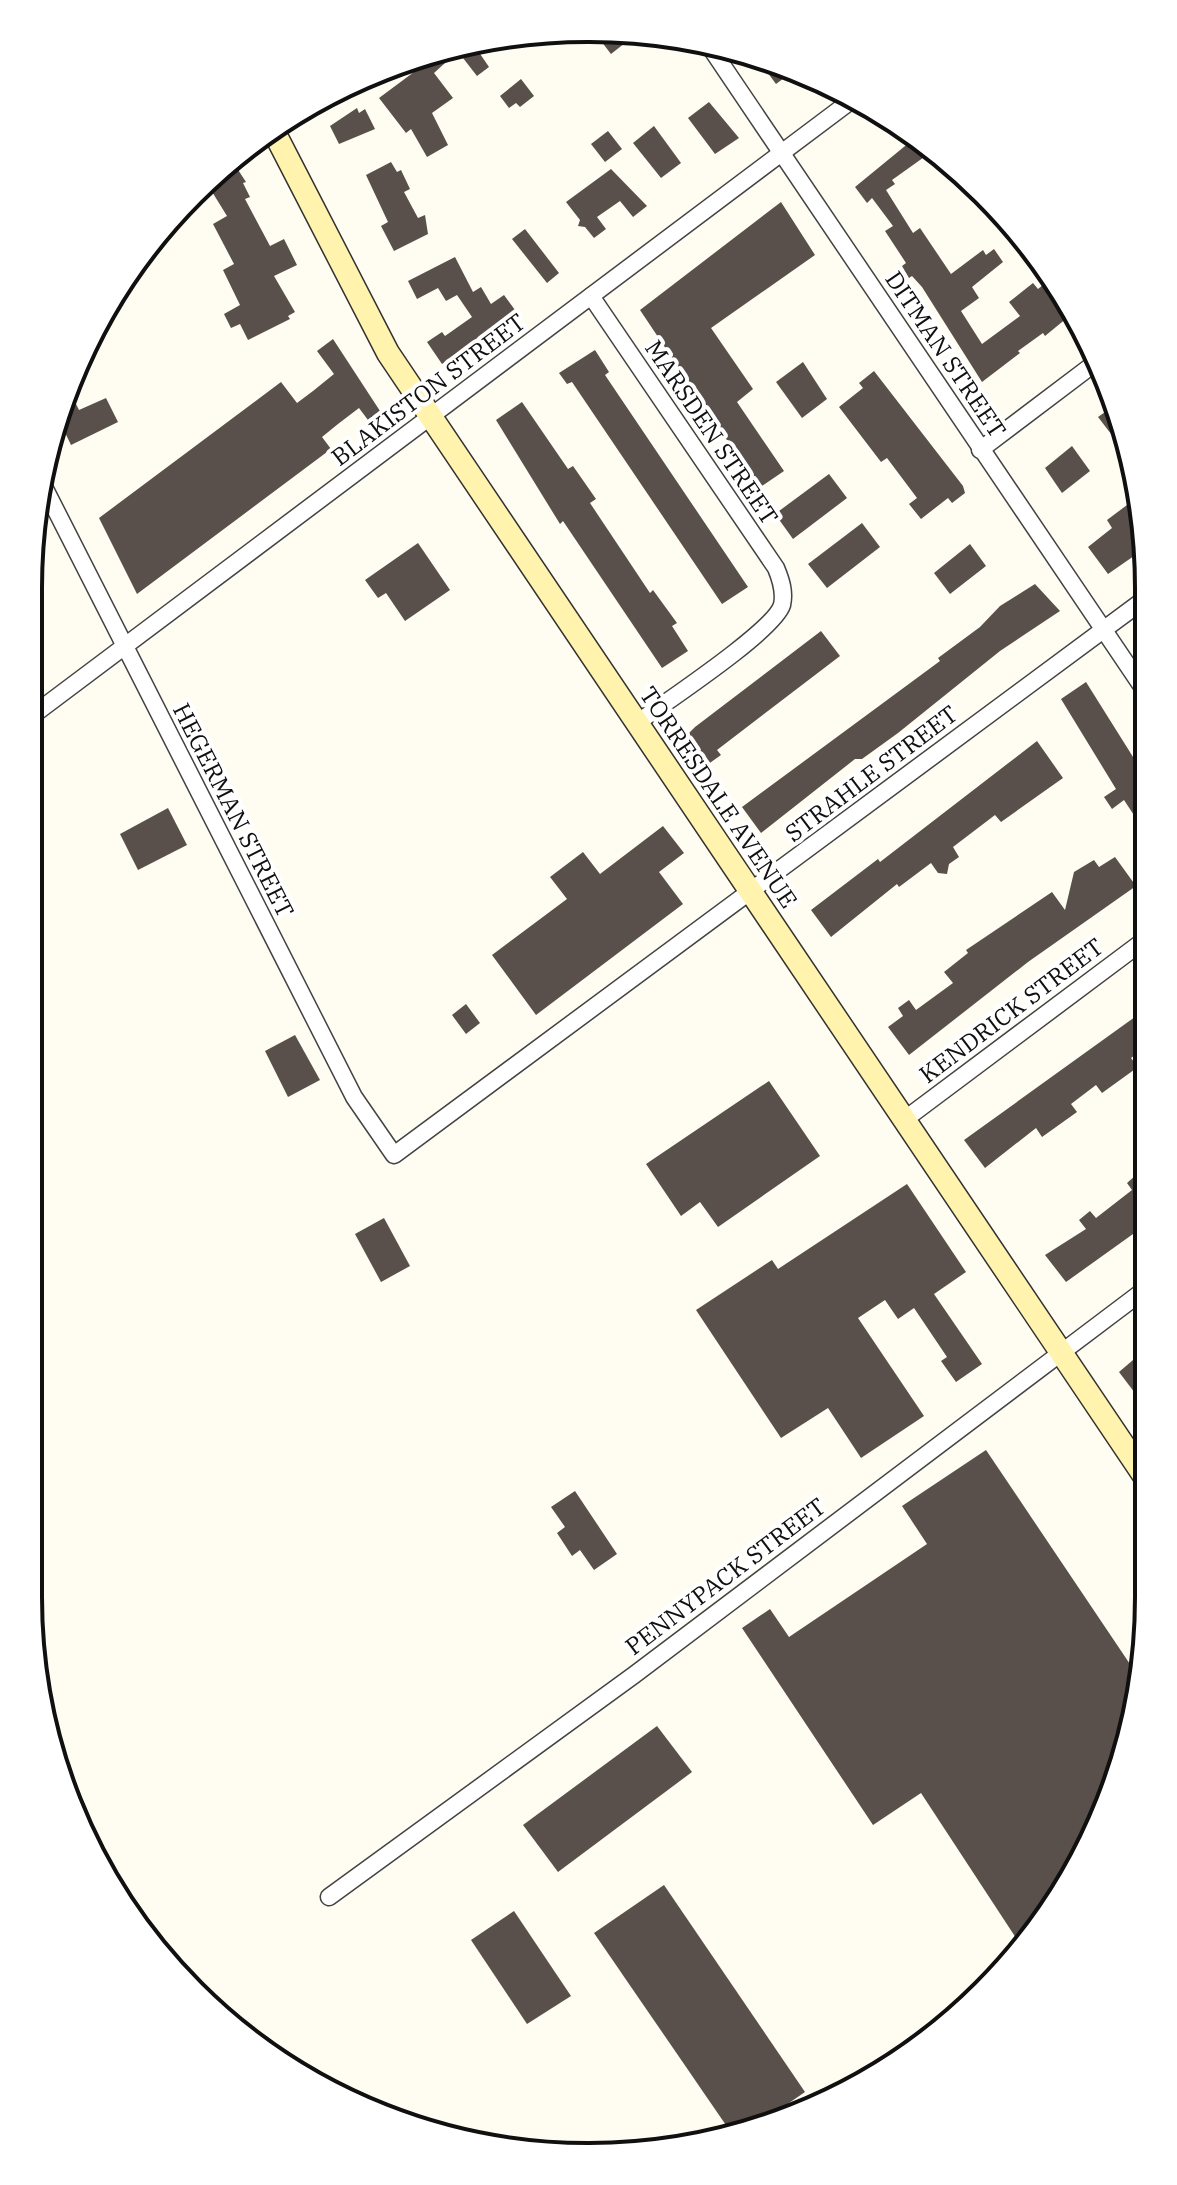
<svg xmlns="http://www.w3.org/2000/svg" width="1177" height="2185" viewBox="0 0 1177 2185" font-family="'IBM Plex Serif',serif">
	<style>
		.building { fill: #59504b }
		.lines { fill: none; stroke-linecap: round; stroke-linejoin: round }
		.street-casing { stroke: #434343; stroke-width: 19 }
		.secondary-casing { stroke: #323232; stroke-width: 25 }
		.street { stroke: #fff; stroke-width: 16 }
		.secondary { stroke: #fff3ad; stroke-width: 22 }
		.labels { text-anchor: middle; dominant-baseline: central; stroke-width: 8; stroke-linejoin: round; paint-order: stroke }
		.street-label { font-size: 24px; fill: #101010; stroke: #fff }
		.rim { fill: none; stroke: #101010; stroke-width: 4 }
	</style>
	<rect width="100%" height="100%" fill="#fffcf2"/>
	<g class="building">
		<path d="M614 31H617L639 32 611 54 601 41Z"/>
		<path d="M472 42 489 67 477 76 463 58 457 57 458 45Z"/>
		<path d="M449 46 455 54 434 73 453 98 432 113 448 145 427 157 411 129 406 133 379 98Z"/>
		<path d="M754 54 768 58 795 70 776 84Z"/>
		<path d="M521 79 534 96 520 107 516 103 509 108 500 96Z"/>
		<path d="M709 102 739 138 715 154 688 118Z"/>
		<path d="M357 108 359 113 365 109 375 129 339 144 330 126Z"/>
		<path d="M654 126 681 163 661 178 633 143Z"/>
		<path d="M608 131 622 149 605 162 591 144Z"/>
		<path d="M916 137 934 150 892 180 895 184 886 190 913 233 920 228 951 274 983 250 986 255 994 249 1003 262 972 287 979 298 961 311 982 344 1020 316 1009 302 1033 283 1038 289 1054 276 1073 313 1045 336 1043 333 1018 351 1020 353 982 382 922 287 912 276 909 278 902 266 906 263 885 231 893 226 872 198 867 203 855 187Z"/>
		<path d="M231 159 246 182 243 183 250 197 245 199 270 246 284 239 297 265 274 276 295 312 288 316 290 319 248 340 240 324 231 328 224 314 240 305 223 270 234 264 213 224 227 216 206 182Z"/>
		<path d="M391 162 397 172 401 170 410 189 404 192 418 218 425 215 428 234 394 251 381 226 388 222 366 175Z"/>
		<path d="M611 169 647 206 633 217 620 201 597 217 606 229 594 238 585 227 578 226 580 220 566 202Z"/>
		<path d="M781 202 815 255 711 328 753 389 737 402 784 471 759 488 640 310Z"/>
		<path d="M525 229 559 273 547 283 512 239Z"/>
		<path d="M455 257 473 292 481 287 491 304 504 295 515 310 442 364 427 342 442 332 445 336 472 317 457 295 446 301 438 288 417 299 408 281Z"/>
		<path d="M333 339 380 411 368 420 359 408 338 424 322 437 331 449 137 594 99 518 281 382 297 403 313 391 334 374 317 351Z"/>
		<path d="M595 350 609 372 605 375 748 587 722 604 572 382 567 384 559 373Z"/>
		<path d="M803 362 827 399 802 418 776 382Z"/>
		<path d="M874 371 963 486 965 493 952 503 948 498 921 519 909 504 917 498 887 458 881 462 839 407 863 388 859 383Z"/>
		<path d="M106 398 118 422 71 445 60 422 66 417 62 408 75 402 79 410Z"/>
		<path d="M522 402 568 469 573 466 596 499 590 503 650 593 653 590 677 623 672 626 688 651 662 668 563 521 560 524 496 420Z"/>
		<path d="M1115 405 1128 456 1098 417Z"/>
		<path d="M1072 446 1090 471 1062 493 1045 468Z"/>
		<path d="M829 474 847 498 793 539 775 514Z"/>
		<path d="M1139 496 1144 516V549L1108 574 1088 547 1112 528 1107 520Z"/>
		<path d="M862 523 880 547 827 588 808 564Z"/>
		<path d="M418 543 450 590 405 621 386 593 378 598 365 580Z"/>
		<path d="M970 544 986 566 950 594 934 573Z"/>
		<path d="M1035 584 1060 611 1000 651 898 733 862 759H855L761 833 742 807 940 661 938 658 980 627 1000 606Z"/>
		<path d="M821 631 840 656 717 750 721 755 707 765 696 751 693 753 683 739 695 727Z"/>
		<path d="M1086 682 1145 776V832L1124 800 1112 809 1104 797 1116 789 1061 699Z"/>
		<path d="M1037 741 1063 778 1001 822 995 815 953 847 959 857 949 864 947 874 938 873 931 863 899 887 897 884 831 937 811 910 878 859 880 862Z"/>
		<path d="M168 808 187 845 138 870 120 834Z"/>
		<path d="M663 826 684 853 659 872 683 904 536 1015 492 955 567 899 550 877 583 852 600 874Z"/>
		<path d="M1115 857 1136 886 1028 962 909 1055 888 1027 903 1016 898 1008 909 1000 916 1010 953 983 944 972 968 953 966 950 1052 892 1065 910 1074 872 1094 860 1099 867Z"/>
		<path d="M466 1004 480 1023 466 1034 452 1015Z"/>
		<path d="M1146 1009V1047L1131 1058 1138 1067 1102 1093 1096 1085 1071 1104 1077 1112 1042 1137 1036 1128 985 1168 964 1140Z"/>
		<path d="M295 1035 320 1080 288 1097 265 1051Z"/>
		<path d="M769 1081 820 1156 718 1227 700 1202 681 1216 646 1164Z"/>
		<path d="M1146 1166 1147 1224 1066 1282 1045 1255 1086 1229 1079 1220 1090 1211 1096 1218 1132 1190 1127 1183Z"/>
		<path d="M907 1184 966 1272 934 1294 982 1364 956 1382 941 1361 947 1357 914 1308 898 1319 885 1300 858 1318 924 1416 861 1458 828 1408 781 1438 696 1310 772 1260 778 1269Z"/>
		<path d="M384 1218 410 1266 381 1282 355 1234Z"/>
		<path d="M1147 1348V1409L1119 1372Z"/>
		<path d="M986 1450 1140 1679 1130 1742 1074 1876 1032 1928 1016 1938 921 1793 873 1825 742 1628 770 1609 789 1637 927 1544 902 1506Z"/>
		<path d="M575 1491 617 1554 594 1570 580 1550 572 1556 557 1533 565 1527 551 1507Z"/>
		<path d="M657 1726 692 1772 558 1872 523 1825Z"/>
		<path d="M664 1885 805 2092 757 2125 730 2131 594 1933Z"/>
		<path d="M514 1911 571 1996 527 2024 471 1940Z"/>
	</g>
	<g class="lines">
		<g class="street-casing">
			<g id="street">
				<path d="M708 44 1145 691"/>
				<path d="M591 296 776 568C781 580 785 592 782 605 774 631 664 703 637 723"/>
				<path d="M980 450 1099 360"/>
				<path d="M41 481 354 1097 394 1155 1145 599"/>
				<path d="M29 718 856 97"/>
				<path d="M904 1120 1146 939"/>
				<path d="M329 1897 634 1675 1147 1288"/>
			</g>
		</g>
		<g class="secondary-casing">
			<path id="secondary" d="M272 128 388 353 1147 1480"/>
		</g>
		<use href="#street" class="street"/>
		<use href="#secondary" class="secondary"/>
	</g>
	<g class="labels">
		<g class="street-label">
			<text transform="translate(946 354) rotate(56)">DITMAN STREET</text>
			<text transform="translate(428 389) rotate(-37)">BLAKISTON STREET</text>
			<text transform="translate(712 432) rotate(56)">MARSDEN STREET</text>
			<text transform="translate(871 773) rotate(-37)">STRAHLE STREET</text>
			<text transform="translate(719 797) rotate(56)">TORRESDALE AVENUE</text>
			<text transform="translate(234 810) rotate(63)">HEGERMAN STREET</text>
			<text transform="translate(1011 1010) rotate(-37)">KENDRICK STREET</text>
			<text transform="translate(725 1576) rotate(-37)">PENNYPACK STREET</text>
		</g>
	</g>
	<path d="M0 0H1177V2185H0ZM588 42H589A546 546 0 0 1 1135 588V1597A546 546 0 0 1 589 2143H588A546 546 0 0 1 42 1597V588A546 546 0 0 1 588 42Z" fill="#fff" fill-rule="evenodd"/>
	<path class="rim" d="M588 42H589A546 546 0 0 1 1135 588V1597A546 546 0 0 1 589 2143H588A546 546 0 0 1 42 1597V588A546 546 0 0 1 588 42Z"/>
</svg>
